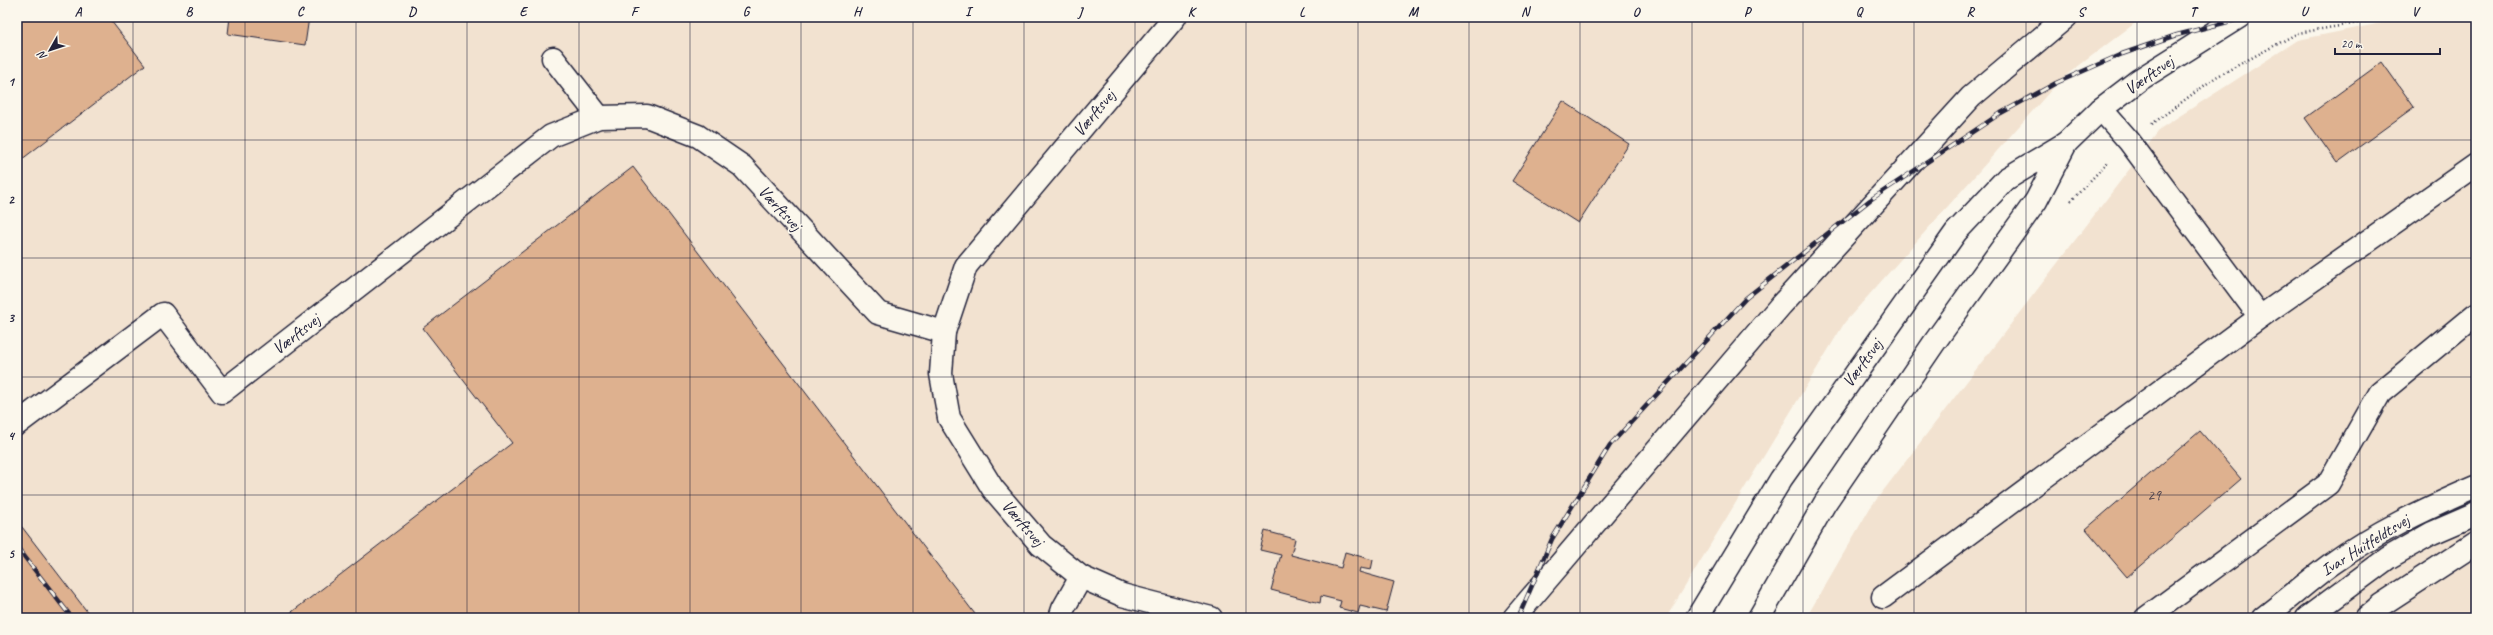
<svg xmlns="http://www.w3.org/2000/svg" width="2493" height="635" viewBox="0 0 2493 635" font-family="Caveat,sans-serif">
	<style>
		.built { fill: #f2e2d0 }
		.building { fill: #deb18f; stroke: #22223b }
		.lines { fill: none; stroke-linecap: round; stroke-linejoin: round }
		.minor-casing { stroke: #22223b; stroke-width: 25 }
		.path { stroke: #22223b; stroke-width: 2.5; stroke-dasharray: 1 3; stroke-linecap: butt }
		.minor { stroke: #fbf7ec; stroke-width: 22 }
		.rail-casing { stroke: #22223b; stroke-width: 4.5 }
		.rail { stroke: #fbf7ec; stroke-width: 3; stroke-dasharray: 9; stroke-linecap: butt }
		.grid { fill: none; stroke: #22223b; stroke-width: 1; stroke-opacity: 0.55 }
		.labels { text-anchor: middle; dominant-baseline: central; stroke-width: 3.5; stroke-linejoin: round; paint-order: stroke }
		.number-label { font-size: 15px; fill: #514650 }
		.street-label { font-size: 17px; fill: #22223b; stroke: #fbf7ec }
		.neatline { fill: none; stroke: #22223b; stroke-width: 1.5 }
		.grid-label { font-size: 13px; text-anchor: middle; font-weight: bold; fill: #22223b }
	</style>
	<rect width="100%" height="100%" fill="#fbf7ec"/>
	<filter id="ink" filterUnits="userSpaceOnUse"><feTurbulence type="fractalNoise" baseFrequency=".025" numOctaves="2"/><feDisplacementMap in="SourceGraphic" scale="8" xChannelSelector="R" yChannelSelector="G"/><feConvolveMatrix kernelMatrix="1 2 1 2 8 2 1 2 1" color-interpolation-filters="sRGB"/></filter>
	<g filter="url(#ink)">
		<g class="built">
			<path d="M17 17H2143L2060 80 1845 322 1666 618H17Z"/>
			<path d="M2411 17H2476V618H1806L1870 508 2161 128 2298 40Z"/>
		</g>
		<g class="building">
			<path d="M17 17H108L145 65 17 163Z"/>
			<path d="M230 17H309L305 45 228 34Z"/>
			<path d="M2382 62 2414 107 2337 163 2305 118Z"/>
			<path d="M1563 101 1629 144 1578 223 1512 181Z"/>
			<path d="M633 167 978 618H284L512 443 423 328Z"/>
			<path d="M2200 431 2241 479 2127 577 2086 529Z"/>
			<path d="M22 527 92 618H17V530Z"/>
			<path d="M1265 531 1295 539 1291 555 1341 568 1345 552 1373 560 1371 570 1360 568 1359 572 1394 582 1386 612 1360 606 1358 613 1339 608 1341 601 1321 596 1320 603 1271 590 1281 555 1260 550Z"/>
		</g>
		<g class="lines">
			<g class="minor-casing">
				<g id="minor">
					<path d="M1175 17 966 266 944 332 941 374 949 418 993 489 1041 545 1081 577 1122 595 1211 618"/>
					<path d="M553 58 599 117"/>
					<path d="M2101 109 2129 141 2260 317 2476 165"/>
					<path d="M17 424 163 314 222 392 551 136 599 117 647 116 698 136 742 166 878 313 944 332"/>
					<path d="M1883 597 2260 317"/>
					<path d="M1060 618 1063 609 1081 577"/>
					<path d="M1514 618 1781 305 1887 189 1971 97 2066 17"/>
					<path d="M1697 618 1781 479 1956 232 2006 179 2066 143 2101 109 2139 80 2239 17"/>
					<path d="M1759 618 1825 503 1934 343 2036 201 2066 143"/>
					<path d="M2146 618 2328 484 2380 393 2476 314"/>
					<path d="M2263 618C2286 601 2307 582 2330 565 2376 532 2425 509 2476 487"/>
					<path d="M2307 618 2388 558 2432 533 2476 514"/>
					<path d="M2366 618 2381 605 2476 543"/>
				</g>
			</g>
			<g class="path">
				<path d="M2152 124 2216 77 2298 33 2393 17"/>
				<path d="M2071 201 2108 162"/>
			</g>
			<use href="#minor" class="minor"/>
			<g class="rail-casing">
				<g id="rail">
					<path d="M17 547 72 618"/>
					<path d="M1518 618 1552 539 1610 445 1746 298 1870 200 2001 113 2056 83 2122 54 2177 35 2247 17"/>
				</g>
			</g>
			<use href="#rail" class="rail"/>
		</g>
	</g>
	<path class="grid" d="M133 17V618M245 17V618M356 17V618M467 17V618M579 17V618M690 17V618M801 17V618M913 17V618M1024 17V618M1135 17V618M1246 17V618M1358 17V618M1469 17V618M1580 17V618M1692 17V618M1803 17V618M1914 17V618M2026 17V618M2137 17V618M2248 17V618M2360 17V618M17 140H2476M17 258H2476M17 377H2476M17 495H2476"/>
	<g class="labels">
		<g class="number-label">
			<text x="2154" y="495">29</text>
		</g>
		<g class="street-label">
			<text transform="translate(2149 75) rotate(-35)">Værftsvej</text>
			<text transform="translate(1094 113) rotate(-50)">Værftsvej</text>
			<text transform="translate(780 208) rotate(47)">Værftsvej</text>
			<text transform="translate(296 334) rotate(-38)">Værftsvej</text>
			<text transform="translate(1862 363) rotate(-54)">Værftsvej</text>
			<text transform="translate(1023 523) rotate(49)">Værftsvej</text>
			<text transform="translate(2365 545) rotate(-32)">Ivar Huitfeldtsvej</text>
		</g>
	</g>
	<rect width="2493" height="635" fill="none" stroke="#fbf7ec" stroke-width="44"/>
	<g transform="translate(50 50) rotate(231)" stroke="#fbf7ec" stroke-width="3" paint-order="stroke">
	<path d="M0-3L7 15L0 10L-7 15Z" fill="#22223b"/>
	<text y="-6" font-size="11" font-weight="bold" text-anchor="middle" fill="#22223b">N</text>
	</g>
	<path d="M2335 48v6h105v-6" fill="none" stroke="#22223b" stroke-width="2"/>
	<text x="2341" y="48" font-size="12" fill="#22223b" stroke="#fbf7ec" stroke-width="3" paint-order="stroke">20 m</text>
	<rect x="22" y="22" width="2449" height="591" class="neatline"/>
	<g class="grid-label">
		<text x="78" y="16">A</text>
		<text x="189" y="16">B</text>
		<text x="300" y="16">C</text>
		<text x="412" y="16">D</text>
		<text x="523" y="16">E</text>
		<text x="634" y="16">F</text>
		<text x="746" y="16">G</text>
		<text x="857" y="16">H</text>
		<text x="968" y="16">I</text>
		<text x="1080" y="16">J</text>
		<text x="1191" y="16">K</text>
		<text x="1302" y="16">L</text>
		<text x="1413" y="16">M</text>
		<text x="1525" y="16">N</text>
		<text x="1636" y="16">O</text>
		<text x="1747" y="16">P</text>
		<text x="1859" y="16">Q</text>
		<text x="1970" y="16">R</text>
		<text x="2081" y="16">S</text>
		<text x="2193" y="16">T</text>
		<text x="2304" y="16">U</text>
		<text x="2415" y="16">V</text>
		<text x="11" y="86">1</text>
		<text x="11" y="204">2</text>
		<text x="11" y="322">3</text>
		<text x="11" y="440">4</text>
		<text x="11" y="558">5</text>
	</g>
</svg>
